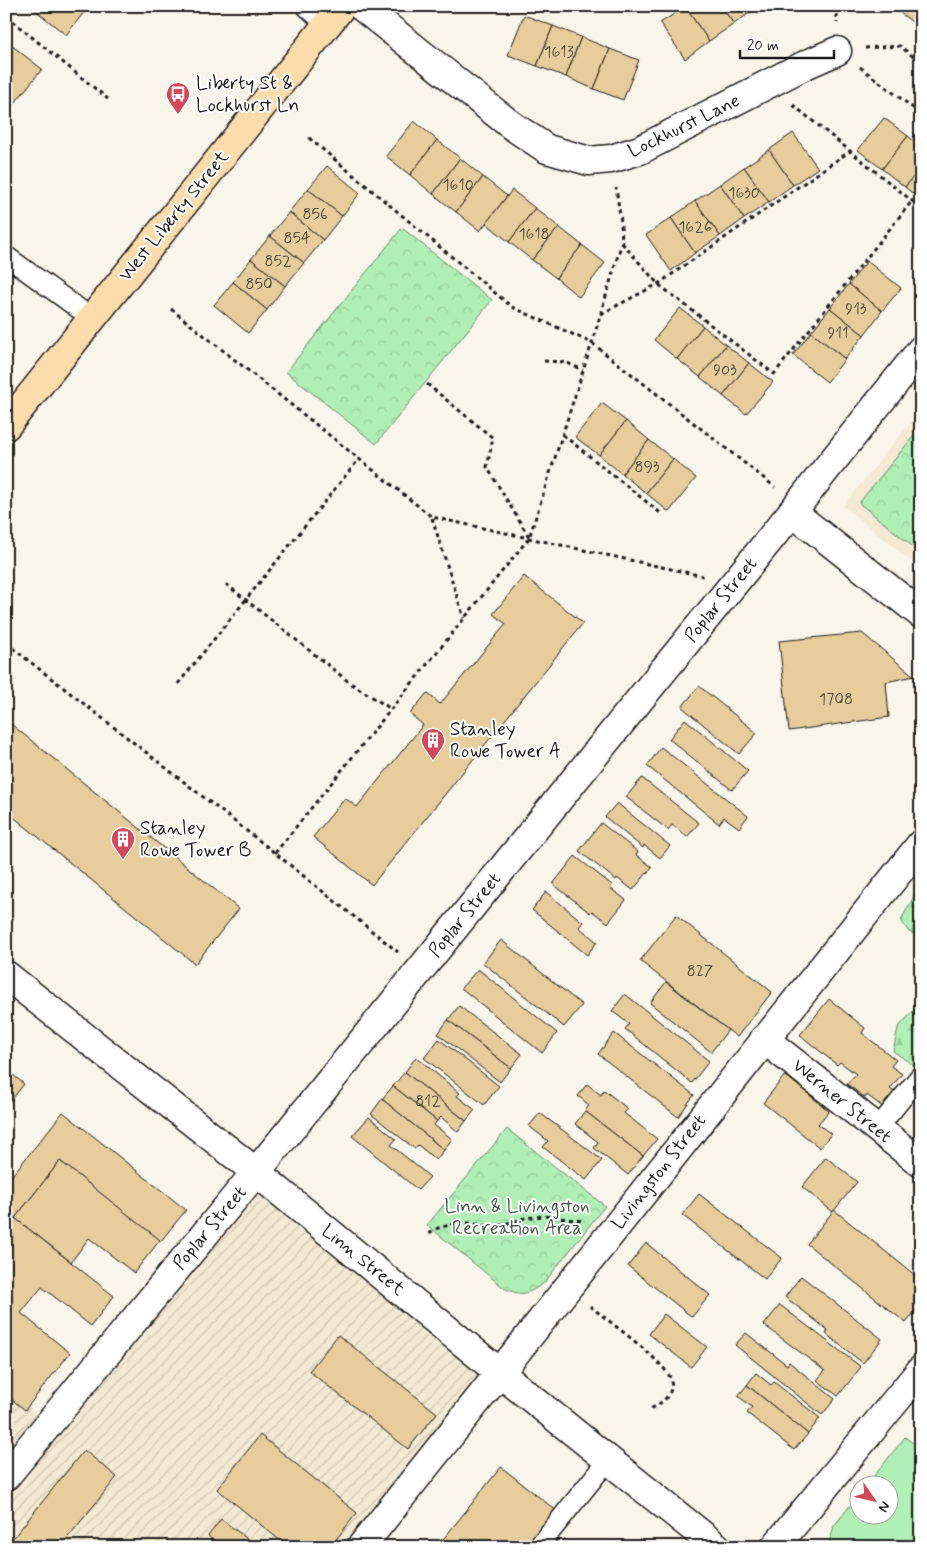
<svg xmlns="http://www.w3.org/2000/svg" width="927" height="1553" viewBox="0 0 927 1553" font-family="Mynerve,sans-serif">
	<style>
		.built { fill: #f4e9d3 }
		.industrial { fill: url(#industrial-furrows) }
		.green { fill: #b0efb6; stroke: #668669 }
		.forest { fill: url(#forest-firs); stroke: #668669 }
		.park { fill: url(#park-crowns); stroke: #668669 }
		.building { fill: #e7cc9c; stroke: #1c1c1c }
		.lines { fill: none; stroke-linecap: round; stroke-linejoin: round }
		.service-casing { stroke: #1c1c1c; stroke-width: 22 }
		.minor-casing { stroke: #1c1c1c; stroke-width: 31 }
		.tertiary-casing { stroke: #1c1c1c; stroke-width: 31 }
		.primary-casing { stroke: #1c1c1c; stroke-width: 31 }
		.path { stroke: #1c1c1c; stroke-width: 3; stroke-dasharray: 4 4; stroke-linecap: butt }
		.service { stroke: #fff; stroke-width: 19 }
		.minor { stroke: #fff; stroke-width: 28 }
		.tertiary { stroke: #fff; stroke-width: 28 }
		.primary { stroke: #fddcac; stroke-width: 28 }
		.labels { text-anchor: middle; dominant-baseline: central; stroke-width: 4; stroke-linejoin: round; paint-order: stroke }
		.number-label { font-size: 16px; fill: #4f483c }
		.poi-label { font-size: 19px; fill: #1c1c1c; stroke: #fff; text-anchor: start }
		.street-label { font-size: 19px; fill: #1c1c1c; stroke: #fff }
		.park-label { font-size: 19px; fill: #485b4a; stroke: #fff }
	</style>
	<defs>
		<pattern id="industrial-furrows" width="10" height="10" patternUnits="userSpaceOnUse" patternTransform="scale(1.25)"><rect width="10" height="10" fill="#f4e9d3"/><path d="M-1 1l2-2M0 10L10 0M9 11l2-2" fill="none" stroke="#d1c7b5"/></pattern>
		<pattern id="forest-firs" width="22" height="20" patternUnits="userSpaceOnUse" patternTransform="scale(1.25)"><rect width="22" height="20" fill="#b0efb6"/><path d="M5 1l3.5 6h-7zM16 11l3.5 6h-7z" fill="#97cc9c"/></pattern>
		<pattern id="park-crowns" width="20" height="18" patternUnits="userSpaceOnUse" patternTransform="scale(1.25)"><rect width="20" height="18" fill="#b0efb6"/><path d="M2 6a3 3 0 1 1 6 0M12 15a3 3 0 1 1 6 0" fill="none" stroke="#97cc9c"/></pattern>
	</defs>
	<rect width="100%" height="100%" fill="#faf5eb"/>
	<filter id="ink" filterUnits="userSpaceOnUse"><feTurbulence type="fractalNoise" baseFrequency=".02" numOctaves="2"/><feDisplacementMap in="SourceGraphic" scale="10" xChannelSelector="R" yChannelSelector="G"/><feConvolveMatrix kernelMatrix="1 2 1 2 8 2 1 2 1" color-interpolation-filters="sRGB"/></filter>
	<g filter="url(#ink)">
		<path class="built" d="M921 410V569L843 506Z"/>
		<path class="industrial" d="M256 1172 500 1373 361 1547H6V1389L48 1422Z"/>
		<path class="green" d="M905 1437 921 1449V1547H831L829 1544 834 1526 859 1494 860 1516H890V1486L867 1485Z"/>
		<g class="forest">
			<path d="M921 883V938L908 931 901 920Z"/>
			<path d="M921 1002V1071L893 1051 898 1028Z"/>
		</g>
		<g class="park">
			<path d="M402 228 492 300 376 444 286 372Z"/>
			<path d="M921 427V553L859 503Z"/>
			<path d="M507 1129 605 1206 544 1283C528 1294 522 1297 504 1288L427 1225Z"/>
		</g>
		<g class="building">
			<path d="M30 6H89L66 35Z"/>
			<path d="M721 6 734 24 709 41 685 7Z"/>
			<path d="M721 6H757L758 7 734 24Z"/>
			<path d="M897 6H921V24L919 27 895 9Z"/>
			<path d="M685 7 709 41 685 59 660 23Z"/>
			<path d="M524 15 553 26 537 66 508 55Z"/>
			<path d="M553 26 581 37 566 77 537 66Z"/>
			<path d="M581 37 610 49 594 89 566 77Z"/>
			<path d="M6 41 42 69 6 114Z"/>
			<path d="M610 49 639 60 623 100 594 89Z"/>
			<path d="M884 118 908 136 882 169 858 150Z"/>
			<path d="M414 121 437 140 410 175 386 156Z"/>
			<path d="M793 133 818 168 793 185 769 150Z"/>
			<path d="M908 136 921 147V168L905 187 882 169Z"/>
			<path d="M437 140 460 158 433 194 410 175Z"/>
			<path d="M769 150 793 185 769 202 744 167Z"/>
			<path d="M460 158 483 177 456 212 433 194Z"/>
			<path d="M327 166 360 193 342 216 308 189Z"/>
			<path d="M744 167 769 202 744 219 720 184Z"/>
			<path d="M921 168V201L905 187Z"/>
			<path d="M483 177 507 196 480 231 456 212Z"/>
			<path d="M720 184 744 219 720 236 695 201Z"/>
			<path d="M308 189 342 216 323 240 289 212Z"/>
			<path d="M512 190 535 208 509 242 486 223Z"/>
			<path d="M695 201 720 236 695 253 671 218Z"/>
			<path d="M535 208 559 227 532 260 509 242Z"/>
			<path d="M289 212 323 240 304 263 270 236Z"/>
			<path d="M671 218 695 253 671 271 646 235Z"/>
			<path d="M559 227 582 245 556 278 532 260Z"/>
			<path d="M270 236 304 263 285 286 251 259Z"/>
			<path d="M582 245 605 263 579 297 556 278Z"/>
			<path d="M251 259 285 286 267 310 233 282Z"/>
			<path d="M867 261 901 288 882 311 849 284Z"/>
			<path d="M233 282 267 310 248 333 214 305Z"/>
			<path d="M849 284 882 311 864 335 830 308Z"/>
			<path d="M680 308 703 326 677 359 654 340Z"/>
			<path d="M830 308 864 335 845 359 811 332Z"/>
			<path d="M703 326 726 345 700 377 677 359Z"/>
			<path d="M811 332 845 359 827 382 793 355Z"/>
			<path d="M726 345 749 363 723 396 700 377Z"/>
			<path d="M749 363 773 382 746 414 723 396Z"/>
			<path d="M602 403 626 421 599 455 575 437Z"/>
			<path d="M626 421 649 440 622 474 599 455Z"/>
			<path d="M649 440 673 459 646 493 622 474Z"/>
			<path d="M673 459 696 478 669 512 646 493Z"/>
			<path d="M524 576 583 623 372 885 313 837 345 798 357 807 423 725 410 714 427 693 440 704 506 624 493 614Z"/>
			<path d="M862 633 914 676 886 682 889 717 789 731 779 641Z"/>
			<path d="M699 686 757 733 739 754 682 707Z"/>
			<path d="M685 719 748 771 732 790 669 739Z"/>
			<path d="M6 720 239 909 195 964 6 811Z"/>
			<path d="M661 747 748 816 739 828 724 817 719 824 647 766Z"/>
			<path d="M642 778 699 823 687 837 672 825 668 830 626 797Z"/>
			<path d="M617 803 670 846 660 858 644 845 643 848 605 817Z"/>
			<path d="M601 823 638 852 636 855 652 867 633 890 617 878 616 880 579 851Z"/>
			<path d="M575 856 612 885 610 888 626 900 608 923 592 911 590 913 553 884Z"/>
			<path d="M546 892 583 922 579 927 597 942 587 955 532 910Z"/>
			<path d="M676 915 772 992 737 1037 640 961Z"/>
			<path d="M501 940 582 1005 564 1027 483 963Z"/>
			<path d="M478 969 557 1033 542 1053 461 988Z"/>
			<path d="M666 982 728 1030 711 1052 650 1003Z"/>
			<path d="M625 994 709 1061 692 1083 625 1029 629 1024 612 1011Z"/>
			<path d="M829 999 865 1028 862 1033 896 1060 891 1066 902 1074 890 1089 896 1093 884 1108 867 1095 865 1098 847 1084 856 1074 840 1062 837 1065 800 1035Z"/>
			<path d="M459 1006 522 1054 511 1068 448 1020Z"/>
			<path d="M448 1020 511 1068 500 1082 438 1034Z"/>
			<path d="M614 1033 694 1095 678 1117 598 1054Z"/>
			<path d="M439 1039 499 1086 484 1105 424 1058Z"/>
			<path d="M416 1057 460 1093 457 1096 475 1110 466 1121 405 1072Z"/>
			<path d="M6 1069 24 1084 6 1107Z"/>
			<path d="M405 1072 466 1121 458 1132 441 1117 437 1121 393 1086Z"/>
			<path d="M785 1075 829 1111 818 1124 831 1134 820 1148 763 1103Z"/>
			<path d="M587 1084 601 1095 604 1090 628 1109 624 1113 657 1139 643 1156 585 1111 589 1105 578 1096Z"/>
			<path d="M393 1086 437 1121 434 1125 452 1139 444 1150 382 1099Z"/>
			<path d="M382 1099 444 1150 436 1160 418 1145 415 1149 371 1114Z"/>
			<path d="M585 1111 643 1156 628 1175 594 1148 598 1142 575 1124Z"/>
			<path d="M63 1112 186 1210 160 1242 60 1161 15 1218 6 1211V1183Z"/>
			<path d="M540 1113 602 1160 586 1180 543 1147 548 1141 529 1126Z"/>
			<path d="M369 1117 396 1139 391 1145 430 1177 418 1190 352 1136Z"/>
			<path d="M826 1157 857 1182 833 1212 802 1187Z"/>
			<path d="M60 1161 160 1240 134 1273 89 1238 71 1262 15 1218Z"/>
			<path d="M699 1194 782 1258 765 1279 682 1215Z"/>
			<path d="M834 1210 921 1280V1304L906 1323 807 1244Z"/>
			<path d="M6 1211 114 1296 91 1326 42 1287 21 1313 70 1353 25 1410 6 1395Z"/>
			<path d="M646 1243 710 1295 692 1317 628 1266Z"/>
			<path d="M801 1276 882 1339 863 1363 826 1334 828 1330 785 1297Z"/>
			<path d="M780 1305 861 1367 838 1396 817 1380 825 1371 764 1325Z"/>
			<path d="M664 1314 707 1347 691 1367 649 1334Z"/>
			<path d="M746 1333 787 1365 789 1362 835 1399 822 1415 735 1345Z"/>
			<path d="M338 1335 437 1413 408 1449 309 1371Z"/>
			<path d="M756 1373 771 1385 774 1382 820 1418 808 1434 747 1385Z"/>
			<path d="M747 1385 808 1434 794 1450 747 1413 752 1407 738 1396Z"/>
			<path d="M260 1435 357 1513 330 1547H288L217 1489Z"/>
			<path d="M84 1450 117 1477 60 1547H6Z"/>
			<path d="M501 1467 558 1512 530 1547H437Z"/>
			<path d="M221 1519 257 1546 256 1547H222L208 1536Z"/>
		</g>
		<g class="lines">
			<g class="service-casing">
				<g id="service">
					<path d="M306 6 327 25"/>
					<path d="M6 256 93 319"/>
					<path d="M877 1129 921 1075"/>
					<path d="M538 1547 608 1460"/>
				</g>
			</g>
			<g class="minor-casing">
				<g id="minor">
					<path d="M361 6 511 125 547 149 589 161 611 159 640 150 805 65 837 51"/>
					<path d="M792 512 921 614"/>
					<path d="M764 1039 921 1163"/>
					<path d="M6 1476 256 1172 792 512 921 350"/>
					<path d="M361 1547 921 844"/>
				</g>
			</g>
			<g class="tertiary-casing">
				<g id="tertiary">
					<path d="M6 975 256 1172 500 1373 717 1547"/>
					<path d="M775 1547 921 1370"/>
				</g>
			</g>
			<g class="primary-casing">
				<path id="primary" d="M6 426 342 6"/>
			</g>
			<g class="path">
				<path d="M837 6V23"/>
				<path d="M6 16 108 99"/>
				<path d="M865 48 900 46 921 63"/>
				<path d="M860 67 921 114"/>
				<path d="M793 105 850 151"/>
				<path d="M309 138 512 307 592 343 775 487"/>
				<path d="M622 243 658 284 774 374 912 201"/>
				<path d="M171 309 432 517 703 576"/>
				<path d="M601 314 658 284 850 151 921 208"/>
				<path d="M544 361 565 362 583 370"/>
				<path d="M427 384 493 438 487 467 529 537"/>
				<path d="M563 435 663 515"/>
				<path d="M432 518 464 618"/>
				<path d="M226 584 349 682 391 709"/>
				<path d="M6 643 275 853 398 952"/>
				<path d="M178 684 359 459"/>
				<path d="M275 853 529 538 592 343 622 242 621 222 616 188"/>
				<path d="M429 1233 438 1228 462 1222 494 1227 525 1218 544 1216 582 1221"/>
				<path d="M590 1306C607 1320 667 1363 671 1380 674 1395 662 1403 650 1409"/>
			</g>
			<use href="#service" class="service"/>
			<use href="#minor" class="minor"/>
			<use href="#tertiary" class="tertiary"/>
			<use href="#primary" class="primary"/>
		</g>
	</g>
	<defs>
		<g id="bus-pin" transform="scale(1.25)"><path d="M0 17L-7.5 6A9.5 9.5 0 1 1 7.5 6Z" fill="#d1495b" stroke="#fff"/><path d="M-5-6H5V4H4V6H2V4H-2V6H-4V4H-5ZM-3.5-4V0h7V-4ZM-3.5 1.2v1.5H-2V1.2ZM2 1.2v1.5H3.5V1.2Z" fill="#fff"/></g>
		<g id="building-pin" transform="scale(1.25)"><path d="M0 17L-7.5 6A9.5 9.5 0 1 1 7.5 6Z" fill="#d1495b" stroke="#fff"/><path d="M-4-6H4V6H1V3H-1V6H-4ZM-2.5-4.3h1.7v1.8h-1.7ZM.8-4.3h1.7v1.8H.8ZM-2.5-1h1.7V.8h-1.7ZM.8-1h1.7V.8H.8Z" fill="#fff"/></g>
	</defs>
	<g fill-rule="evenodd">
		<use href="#bus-pin" x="178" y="94"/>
		<use href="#building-pin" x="433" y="740"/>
		<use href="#building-pin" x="123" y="839"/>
	</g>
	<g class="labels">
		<g class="number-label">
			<text x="559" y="52">1613</text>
			<text x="458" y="185">1610</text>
			<text x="744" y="193">1630</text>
			<text x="315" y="214">856</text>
			<text x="695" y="227">1626</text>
			<text x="534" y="234">1618</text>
			<text x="297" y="238">854</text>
			<text x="278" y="261">852</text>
			<text x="259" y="284">850</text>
			<text x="856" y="309">913</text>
			<text x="838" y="333">911</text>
			<text x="725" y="370">903</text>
			<text x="647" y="467">893</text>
			<text x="836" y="699">1708</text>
			<text x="700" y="971">827</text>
			<text x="428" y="1101">812</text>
		</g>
		<g class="poi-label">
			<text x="196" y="83">Liberty St &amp;<tspan x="196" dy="22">Lockhurst Ln</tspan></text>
			<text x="450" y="729">Stanley<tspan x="450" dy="22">Rowe Tower A</tspan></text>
			<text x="140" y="828">Stanley<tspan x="140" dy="22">Rowe Tower B</tspan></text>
		</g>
		<g class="street-label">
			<text transform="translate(684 126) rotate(-26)">Lockhurst Lane</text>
			<text transform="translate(174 216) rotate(-51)">West Liberty Street</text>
			<text transform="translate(721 600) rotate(-51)">Poplar Street</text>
			<text transform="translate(465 915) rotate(-51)">Poplar Street</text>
			<text transform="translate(842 1101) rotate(39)">Werner Street</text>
			<text transform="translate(659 1172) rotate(-52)">Livingston Street</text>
			<text transform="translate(210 1228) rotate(-50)">Poplar Street</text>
			<text transform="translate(363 1260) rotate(39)">Linn Street</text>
		</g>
		<g class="park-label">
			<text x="517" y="1206">Linn &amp; Livingston<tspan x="517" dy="22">Recreation Area</tspan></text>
		</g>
	</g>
	<rect width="927" height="1553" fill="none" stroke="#fff" stroke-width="25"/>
	<rect x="12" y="12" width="902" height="1528" fill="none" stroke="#1c1c1c" stroke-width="2" filter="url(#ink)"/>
	<g transform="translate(874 1500) rotate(124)"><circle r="24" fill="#ffffff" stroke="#a4a4a4"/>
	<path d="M0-4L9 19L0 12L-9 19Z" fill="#d1495b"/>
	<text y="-8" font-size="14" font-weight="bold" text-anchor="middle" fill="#1c1c1c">N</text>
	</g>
	<path d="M740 50v8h94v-8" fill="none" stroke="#1c1c1c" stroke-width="2.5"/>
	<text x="747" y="50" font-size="15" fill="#1c1c1c" stroke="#ffffff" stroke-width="4" paint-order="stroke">20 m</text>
</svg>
